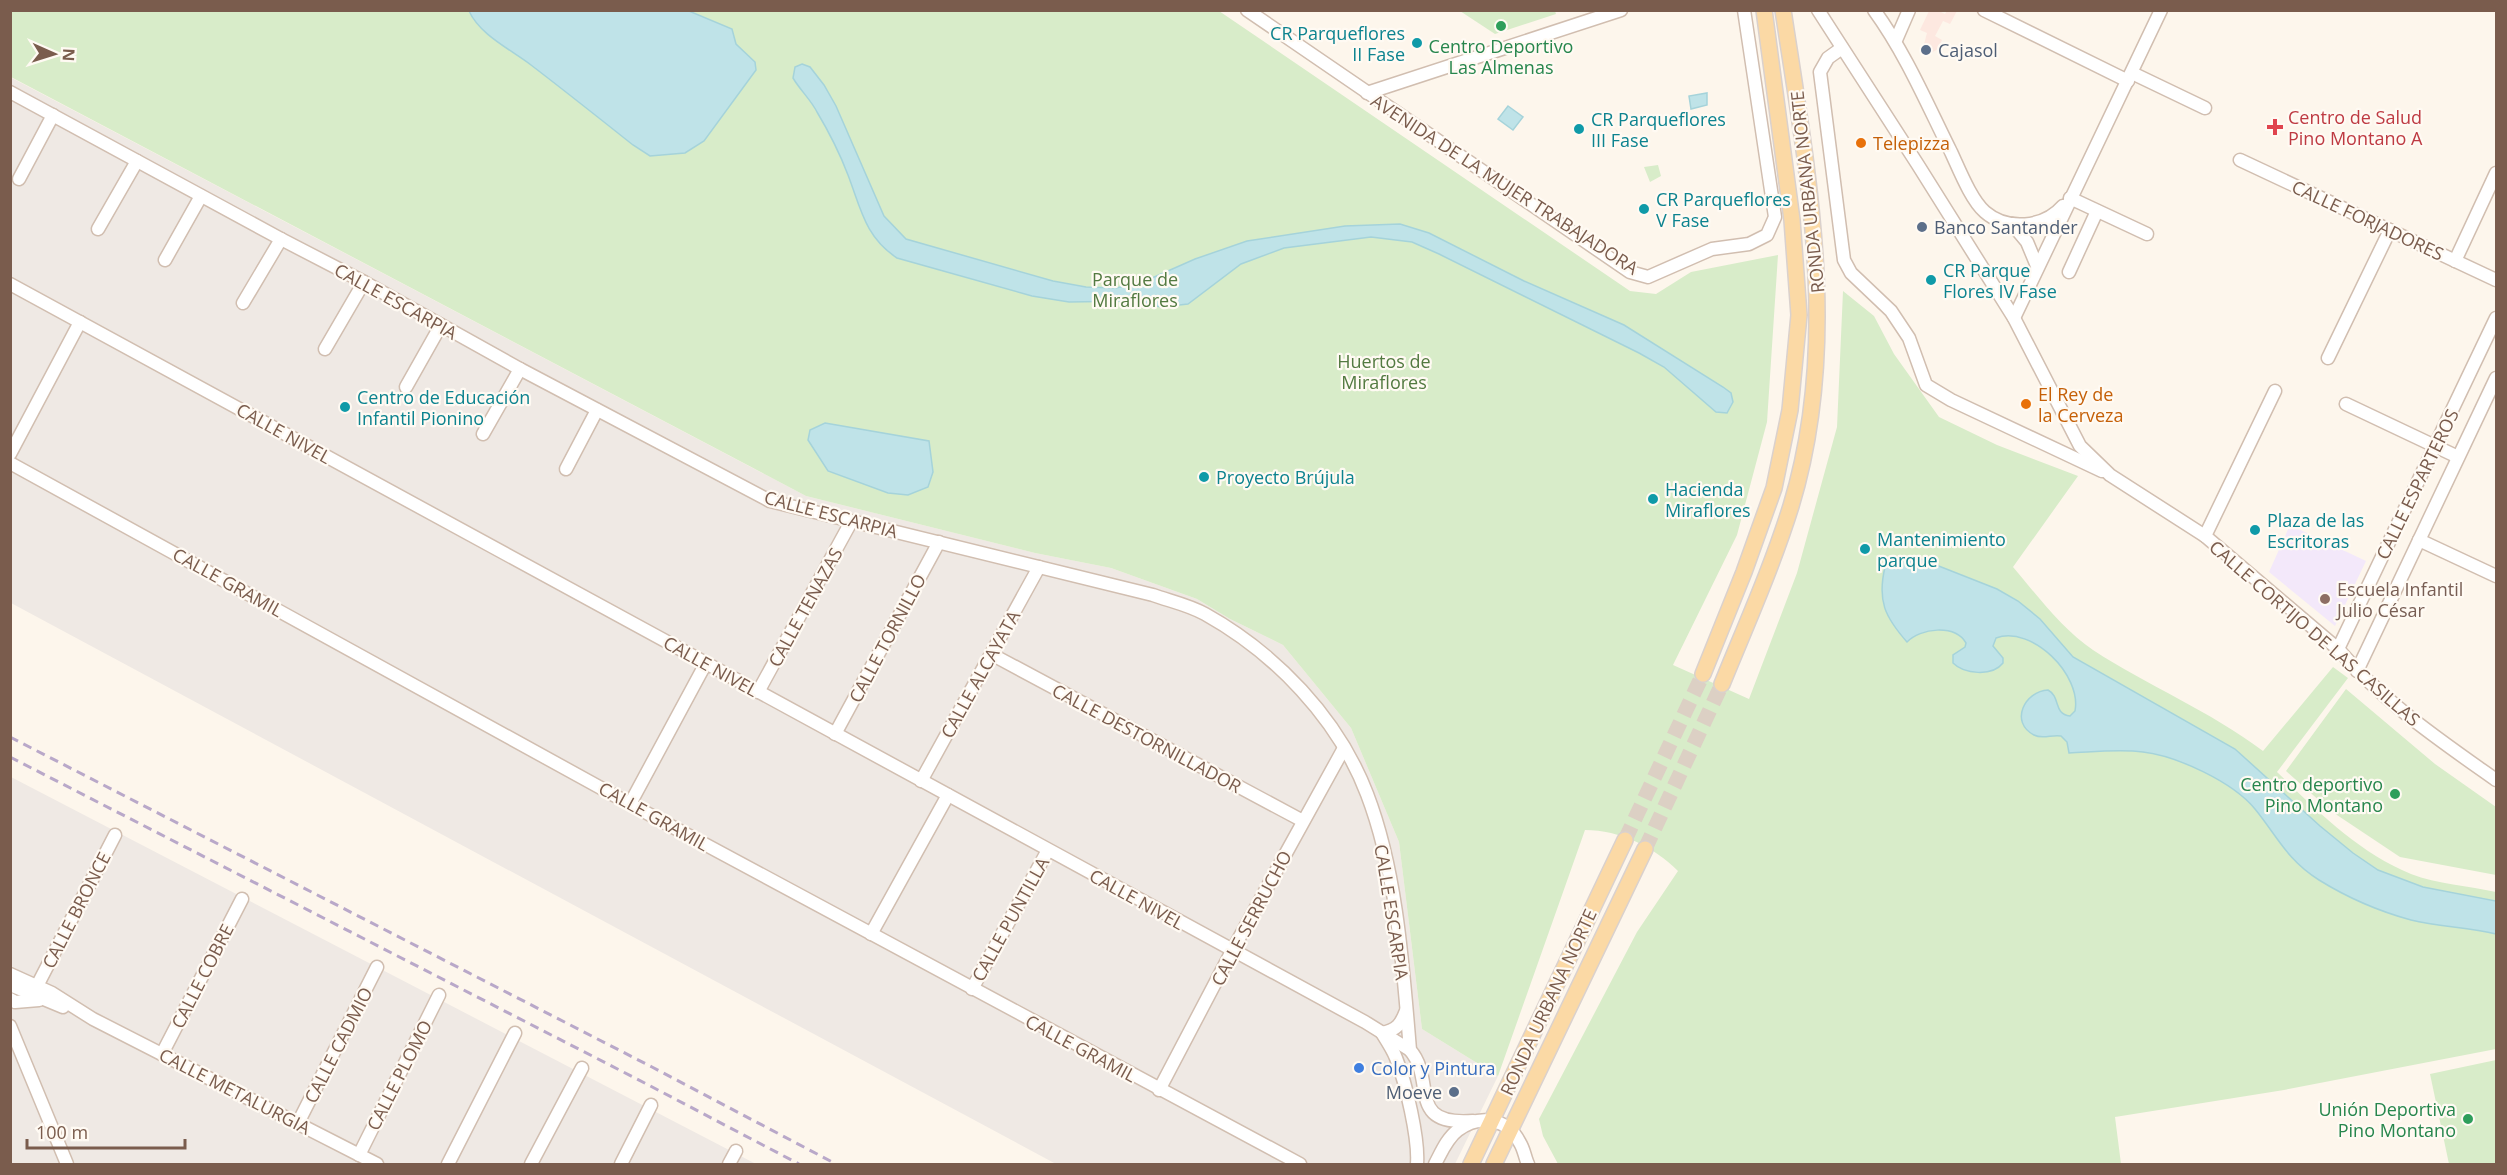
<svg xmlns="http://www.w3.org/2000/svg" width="2507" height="1175" viewBox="0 0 2507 1175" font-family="'Open Sans',sans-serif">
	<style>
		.commercial { fill: #fde8e0 }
		.industrial { fill: #efe9e4 }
		.education { fill: #f3e8fa }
		.green { fill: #d8ecc9 }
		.water { fill: #bfe3e8; stroke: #a5d3da; stroke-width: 1.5 }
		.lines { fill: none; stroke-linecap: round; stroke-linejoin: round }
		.major-tunnel { stroke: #dcd0c4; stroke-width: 15; stroke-dasharray: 15 8; stroke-linecap: butt }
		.minor-casing { stroke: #d1beb0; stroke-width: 15 }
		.major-casing { stroke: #dad1cd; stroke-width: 18 }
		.minor { stroke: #fff; stroke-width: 12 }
		.major { stroke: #fbd9a5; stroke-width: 15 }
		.rail { stroke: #b9a8c9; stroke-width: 3; stroke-dasharray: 9 6; stroke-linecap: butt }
		.leisure-dot { fill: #2e9e5b; stroke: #fffaf3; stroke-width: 2 }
		.culture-dot { fill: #0f9aa8; stroke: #fffaf3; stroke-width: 2 }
		.service-dot { fill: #5c6f8a; stroke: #fffaf3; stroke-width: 2 }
		.health-dot { fill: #e0444e; stroke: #fffaf3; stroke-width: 2 }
		.food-dot { fill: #e8710a; stroke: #fffaf3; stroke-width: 2 }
		.education-dot { fill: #8d6e63; stroke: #fffaf3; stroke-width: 2 }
		.shop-dot { fill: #3f7fe0; stroke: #fffaf3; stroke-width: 2 }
		.labels { text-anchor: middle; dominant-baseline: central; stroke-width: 4.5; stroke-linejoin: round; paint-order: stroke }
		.culture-label { font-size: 18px; fill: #0d838f; stroke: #fffaf3; text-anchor: start }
		.leisure-label { font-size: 18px; fill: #27864d; stroke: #fffaf3; text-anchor: end }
		.service-label { font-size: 18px; fill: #4e5e75; stroke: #fffaf3; text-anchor: start }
		.health-label { font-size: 18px; fill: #be3a42; stroke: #fffaf3; text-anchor: start }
		.food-label { font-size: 18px; fill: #c56008; stroke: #fffaf3; text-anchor: start }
		.street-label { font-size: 18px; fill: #7a5c4d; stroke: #fffaf3 }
		.park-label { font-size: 18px; fill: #537a41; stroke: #fffaf3 }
		.education-label { font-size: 18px; fill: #785e54; stroke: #fffaf3; text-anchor: start }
		.shop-label { font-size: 18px; fill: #366cbe; stroke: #fffaf3; text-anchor: start }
	</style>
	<rect width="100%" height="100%" fill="#fdf6ec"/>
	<path class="commercial" d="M1929 11H1939L1945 14 1947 11H1957L1950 24 1943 21 1935 36 1942 40 1938 49 1931 53 1923 48 1927 33 1920 30Z"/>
	<g class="industrial">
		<path d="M10 77 806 496 1035 553 1111 568 1197 599 1230 619 1283 645 1351 728 1399 842 1422 1029 1498 1076 1455 1164H1056L11 603Z"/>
		<path d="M11 777 756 1164H11Z"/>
	</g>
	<path class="education" d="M2290 525 2366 561 2335 626 2269 572Z"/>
	<g class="green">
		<path d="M10 11H1219L1630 291 1656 294 1691 272 1778 255 1767 422 1737 535 1673 665 1749 699 1797 573 1837 427 1843 291 1874 316 1894 354 1939 417 1997 445 2078 476 2013 567C2036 594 2063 630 2093 650 2148 686 2210 711 2263 751L2333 667 2348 678 2277 772C2316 810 2359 853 2411 874 2437 884 2469 886 2496 892V1049L2284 1090 2115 1117 2121 1164H1558L1543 1136 1539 1119 1637 932 1678 871C1654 847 1620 830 1585 830L1498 1076 1422 1029 1399 842 1351 728 1283 645 1230 619 1197 599 1111 568 1035 553 806 496 11 77Z"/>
		<path d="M1555 11 1556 14 1495 34 1460 11Z"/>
		<path d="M1658 165 1661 176 1650 182 1644 167Z"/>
		<path d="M2346 689 2435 764 2496 807V875L2400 857 2331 811 2286 771Z"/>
		<path d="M2496 1060V1164H2449L2430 1074Z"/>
	</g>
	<g class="water">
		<path d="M469 11H689L732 29 736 44 755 62 756 70 704 141 685 153 650 156 633 145C599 118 565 91 531 65 510 49 480 35 469 11Z"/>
		<path d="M802 64 810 67 824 85 836 106 884 216 906 239 1053 281 1086 287 1116 288 1143 282 1195 259 1247 241 1345 226 1400 224 1429 233 1524 281 1624 325 1723 387 1731 393 1733 402 1727 413 1716 412 1664 367 1639 353 1439 254 1412 242 1371 237 1284 248 1241 264 1188 304 1161 307 1132 301 1069 302 1032 296 897 258C865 237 861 209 848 175 840 154 829 132 817 112 811 100 800 90 793 78L795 67Z"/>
		<path d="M1707 93V105L1691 109 1689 96Z"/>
		<path d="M1508 106 1523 117 1513 130 1498 119Z"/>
		<path d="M825 423 929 441 933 472 928 487 908 495 888 493 828 471 808 440 810 430Z"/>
		<path d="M1900 556 1921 559 1997 589 2018 601 2040 619 2073 657 2235 749 2320 826 2353 853 2378 870 2423 887 2496 901V934C2468 927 2439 927 2411 920 2378 911 2348 898 2319 880 2287 860 2277 836 2255 809 2233 782 2177 756 2143 752 2119 749 2093 752 2069 753L2067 742 2061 736C2052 734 2043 740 2034 735 2009 722 2025 691 2048 690 2061 697 2053 714 2070 716L2075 711C2082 675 2032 625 1996 638L1993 646 2003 658V663C1992 677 1964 674 1953 663V655L1965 647 1966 643C1955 624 1920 628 1907 642 1885 617 1877 601 1885 567Z"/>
	</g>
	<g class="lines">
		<g class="major-tunnel">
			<path d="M1625 840 1703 674"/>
			<path d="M1645 849 1722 684"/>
		</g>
		<g class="minor-casing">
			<g id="minor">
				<path d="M1247 10 1630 272 1648 277 1712 249 1749 244 1767 235 1775 217 1744 10"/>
				<path d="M1818 10 1918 165 2014 318 2080 446 2110 475 2205 536 2338 649C2383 702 2441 741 2496 780"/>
				<path d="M1874 10C1906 54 1927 104 1951 152 1959 169 1971 200 1985 212 2007 231 2044 228 2063 206"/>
				<path d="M1984 10 2128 81"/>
				<path d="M1896 40 1909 10"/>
				<path d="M1842 48 1828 58 1820 72 1844 260 1851 273 1891 311 1909 338 1926 385 1951 400 2102 471"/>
				<path d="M2132 73 2205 108"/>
				<path d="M10 92 281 239 364 282 520 369 770 501 1153 595C1170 601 1189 605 1205 614 1275 653 1338 718 1367 794 1397 872 1403 967 1410 1050 1437 1081 1405 1126 1473 1121"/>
				<path d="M1367 93 1621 10"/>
				<path d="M2240 160 2496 280"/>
				<path d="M19 179 53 115"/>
				<path d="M2070 198 2147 234"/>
				<path d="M2012 224 2027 242 2037 266"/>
				<path d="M98 229 137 161"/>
				<path d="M165 260 201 196"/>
				<path d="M2455 261 2496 173"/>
				<path d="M2069 272 2097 211"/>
				<path d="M10 284 1365 1022 1410 1050"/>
				<path d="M243 303 281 239"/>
				<path d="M2014 318 2161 10"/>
				<path d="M325 349 364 282"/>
				<path d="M2328 358 2390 230"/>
				<path d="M406 387 441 325"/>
				<path d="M2346 404 2458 457"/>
				<path d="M483 434 520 369"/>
				<path d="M10 454 80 322"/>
				<path d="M10 463 630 804 1300 1164"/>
				<path d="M566 469 597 410"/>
				<path d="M2205 536 2275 391"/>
				<path d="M2419 540 2496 576"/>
				<path d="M2338 649 2496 318"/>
				<path d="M991 654 1303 821"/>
				<path d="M2357 671 2496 378"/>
				<path d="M758 692 851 522"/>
				<path d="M835 734 939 542"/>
				<path d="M921 781 1039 567"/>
				<path d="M630 804 706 663"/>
				<path d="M871 934 948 795"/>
				<path d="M10 974 52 993 93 1019 377 1164"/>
				<path d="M10 985 63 1007"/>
				<path d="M31 987 37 986 115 835"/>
				<path d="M972 989 1048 850"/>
				<path d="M10 999 15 1002 39 1000"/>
				<path d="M1406 1011C1401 1024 1397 1030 1382 1033 1387 1041 1393 1050 1396 1058 1406 1083 1419 1139 1417 1164"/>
				<path d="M10 1026 67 1164"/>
				<path d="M162 1054 242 899"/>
				<path d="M1159 1090 1232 951 1344 748"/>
				<path d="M298 1123 377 967"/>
				<path d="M359 1155 439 995"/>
				<path d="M448 1164 515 1033"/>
				<path d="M531 1164 582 1068"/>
				<path d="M621 1164 651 1105"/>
				<path d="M729 1164 736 1151"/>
				<path d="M1435 1164C1441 1153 1447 1138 1458 1130 1479 1114 1508 1118 1520 1143 1524 1149 1525 1158 1528 1164"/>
			</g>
		</g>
		<g class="major-casing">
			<g id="major">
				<path d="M1703 674 1744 572 1774 488 1790 410 1799 315 1792 220 1764 10"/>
				<path d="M1722 684C1746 625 1772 567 1791 506 1841 342 1808 175 1783 10"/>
				<path d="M1471 1164 1625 840"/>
				<path d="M1494 1164 1645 849"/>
			</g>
		</g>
		<use href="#minor" class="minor"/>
		<use href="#major" class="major"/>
		<g class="rail">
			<path d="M10 737 652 1067 836 1164"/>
			<path d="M10 757 637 1079 799 1164"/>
		</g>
	</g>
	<g class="leisure-dot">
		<circle cx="1501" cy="26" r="6"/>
		<circle cx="2395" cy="794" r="6"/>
		<circle cx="2468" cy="1119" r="6"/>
	</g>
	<g class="culture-dot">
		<circle cx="1417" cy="43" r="6"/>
		<circle cx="1579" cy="129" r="6"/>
		<circle cx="1644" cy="209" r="6"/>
		<circle cx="1931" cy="280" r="6"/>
		<circle cx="345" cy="407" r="6"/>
		<circle cx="1204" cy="477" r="6"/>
		<circle cx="1653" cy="499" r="6"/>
		<circle cx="2255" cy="530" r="6"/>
		<circle cx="1865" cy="549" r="6"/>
	</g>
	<g class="service-dot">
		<circle cx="1926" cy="50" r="6"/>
		<circle cx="1922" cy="227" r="6"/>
		<circle cx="1454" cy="1092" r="6"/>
	</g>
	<path class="health-dot" d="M2272 118h6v6h6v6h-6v6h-6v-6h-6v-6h6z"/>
	<g class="food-dot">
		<circle cx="1861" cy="143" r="6"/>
		<circle cx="2026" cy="404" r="6"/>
	</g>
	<circle class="education-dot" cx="2325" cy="599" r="6"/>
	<circle class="shop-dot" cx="1359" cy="1068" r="6"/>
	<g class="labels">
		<g class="culture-label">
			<text x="1405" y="33" text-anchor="end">CR Parqueflores<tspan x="1405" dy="21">II Fase</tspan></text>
			<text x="1591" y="119">CR Parqueflores<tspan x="1591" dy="21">III Fase</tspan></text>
			<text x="1656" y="199">CR Parqueflores<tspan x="1656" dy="21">V Fase</tspan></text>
			<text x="1943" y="270">CR Parque<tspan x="1943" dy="21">Flores IV Fase</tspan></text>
			<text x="357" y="397">Centro de Educación<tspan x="357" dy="21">Infantil Pionino</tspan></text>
			<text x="1216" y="477">Proyecto Brújula</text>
			<text x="1665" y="489">Hacienda<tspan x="1665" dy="21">Miraflores</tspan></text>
			<text x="2267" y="520">Plaza de las<tspan x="2267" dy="21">Escritoras</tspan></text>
			<text x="1877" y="539">Mantenimiento<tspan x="1877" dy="21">parque</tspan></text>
		</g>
		<g class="leisure-label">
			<text x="1501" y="46" text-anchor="middle">Centro Deportivo<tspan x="1501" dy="21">Las Almenas</tspan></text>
			<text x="2383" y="784">Centro deportivo<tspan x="2383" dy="21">Pino Montano</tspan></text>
			<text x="2456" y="1109">Unión Deportiva<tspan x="2456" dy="21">Pino Montano</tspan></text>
		</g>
		<g class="service-label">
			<text x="1938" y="50">Cajasol</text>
			<text x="1934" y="227">Banco Santander</text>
			<text x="1442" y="1092" text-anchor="end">Moeve</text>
		</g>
		<g class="health-label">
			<text x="2288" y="117">Centro de Salud<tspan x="2288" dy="21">Pino Montano A</tspan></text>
		</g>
		<g class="food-label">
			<text x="1873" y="143">Telepizza</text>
			<text x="2038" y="394">El Rey de<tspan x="2038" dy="21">la Cerveza</tspan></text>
		</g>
		<g class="street-label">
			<text transform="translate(1505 184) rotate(33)">AVENIDA DE LA MUJER TRABAJADORA</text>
			<text transform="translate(1807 192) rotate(-96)">RONDA URBANA NORTE</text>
			<text transform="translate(2368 220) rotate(25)">CALLE FORJADORES</text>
			<text transform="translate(396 301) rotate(29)">CALLE ESCARPIA</text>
			<text transform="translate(284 433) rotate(29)">CALLE NIVEL</text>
			<text transform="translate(2417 484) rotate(-64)">CALLE ESPARTEROS</text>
			<text transform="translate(831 514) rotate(15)">CALLE ESCARPIA</text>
			<text transform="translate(228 582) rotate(29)">CALLE GRAMIL</text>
			<text transform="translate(805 607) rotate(-61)">CALLE TENAZAS</text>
			<text transform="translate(2315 633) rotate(41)">CALLE CORTIJO DE LAS CASILLAS</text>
			<text transform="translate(887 638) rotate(-62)">CALLE TORNILLO</text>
			<text transform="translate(711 666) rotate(29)">CALLE NIVEL</text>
			<text transform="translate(980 674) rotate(-61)">CALLE ALCAYATA</text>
			<text transform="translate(1147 738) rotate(28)">CALLE DESTORNILLADOR</text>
			<text transform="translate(654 816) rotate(29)">CALLE GRAMIL</text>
			<text transform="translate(1137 899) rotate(29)">CALLE NIVEL</text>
			<text transform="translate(76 910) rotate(-63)">CALLE BRONCE</text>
			<text transform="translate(1392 912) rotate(81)">CALLE ESCARPIA</text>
			<text transform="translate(1251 918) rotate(-62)">CALLE SERRUCHO</text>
			<text transform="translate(1010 919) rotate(-61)">CALLE PUNTILLA</text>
			<text transform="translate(202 976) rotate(-63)">CALLE COBRE</text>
			<text transform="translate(1548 1002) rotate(-65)">RONDA URBANA NORTE</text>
			<text transform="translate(338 1045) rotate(-63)">CALLE CADMIO</text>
			<text transform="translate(1081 1048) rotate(28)">CALLE GRAMIL</text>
			<text transform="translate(399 1075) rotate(-63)">CALLE PLOMO</text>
			<text transform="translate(235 1091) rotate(27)">CALLE METALURGIA</text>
		</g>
		<g class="park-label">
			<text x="1135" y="279">Parque de<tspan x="1135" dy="21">Miraflores</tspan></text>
			<text x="1384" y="361">Huertos de<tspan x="1384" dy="21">Miraflores</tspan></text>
		</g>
		<g class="education-label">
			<text x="2337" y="589">Escuela Infantil<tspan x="2337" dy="21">Julio César</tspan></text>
		</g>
		<g class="shop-label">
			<text x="1371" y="1068">Color y Pintura</text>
		</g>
	</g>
	<rect width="2507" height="1175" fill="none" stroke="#7a5c4d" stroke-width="24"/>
	<g transform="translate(54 54) rotate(93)" stroke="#fffaf3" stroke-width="4.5" paint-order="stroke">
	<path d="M0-4.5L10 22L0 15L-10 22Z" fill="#7a5c4d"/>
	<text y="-9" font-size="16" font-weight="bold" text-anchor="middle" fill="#7a5c4d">N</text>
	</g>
	<path d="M27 1139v9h158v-9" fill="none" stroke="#7a5c4d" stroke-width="3"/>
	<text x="36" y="1139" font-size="18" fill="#7a5c4d" stroke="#fffaf3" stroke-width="4.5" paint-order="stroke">100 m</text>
</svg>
